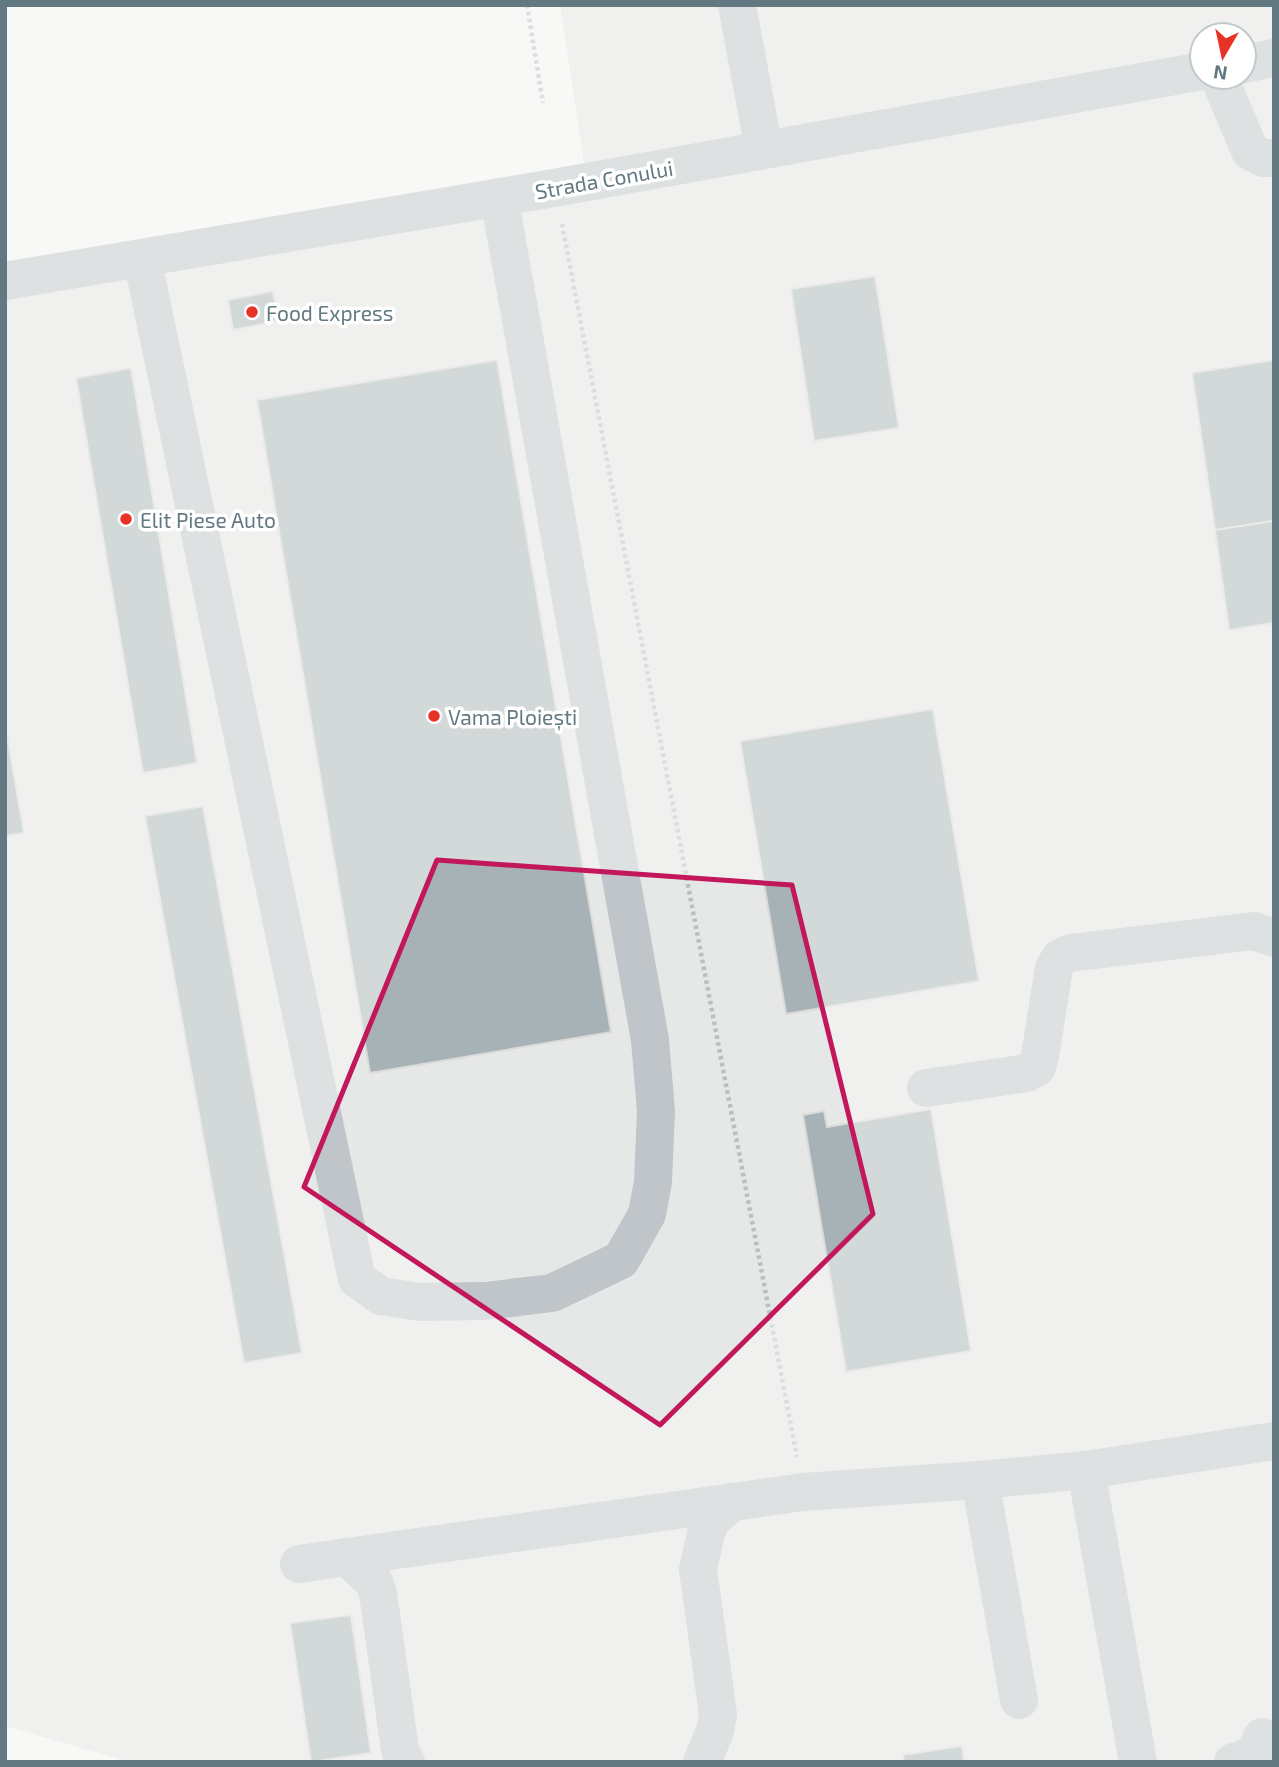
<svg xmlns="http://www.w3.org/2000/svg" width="1279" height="1767" viewBox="0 0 1279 1767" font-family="'Exo 2',sans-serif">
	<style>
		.built { fill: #e6e8e7; fill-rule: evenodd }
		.building { fill: #a6b2b5; stroke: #dadad8; stroke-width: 2 }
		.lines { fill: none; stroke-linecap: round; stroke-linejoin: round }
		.path { stroke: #b9bec0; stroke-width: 4.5; stroke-dasharray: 3.5 3.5; stroke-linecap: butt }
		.minor { stroke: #bfc5c8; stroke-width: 38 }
		.marked { fill: none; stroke: #c2185b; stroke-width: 5; stroke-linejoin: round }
		.poi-dot { fill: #e83226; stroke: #fff; stroke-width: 2.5 }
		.labels { text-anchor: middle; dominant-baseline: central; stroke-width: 7; stroke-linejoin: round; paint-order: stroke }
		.street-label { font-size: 21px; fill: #637981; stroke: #fff }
		.poi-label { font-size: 21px; fill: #637981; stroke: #fff; text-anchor: start }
	</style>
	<rect width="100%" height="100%" fill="#f8f8f6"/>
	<path class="built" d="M560 5H1274V1762H129L5 1726V268L584 163ZM1202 35H1244V77H1202Z"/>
	<g class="building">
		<path d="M875 276 899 428 814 441 791 289Z"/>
		<path d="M273 291 278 321 233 330 228 300Z"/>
		<path d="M497 360 611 1032 370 1073 257 400Z"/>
		<path d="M1274 360V521L1215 530 1192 373Z"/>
		<path d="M131 368 197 763 143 773 76 378Z"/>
		<path d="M1274 521V623L1229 630 1215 530Z"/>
		<path d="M933 709 979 981 786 1014 740 741Z"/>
		<path d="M5 724 24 833 5 836Z"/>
		<path d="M203 806 302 1353 244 1363 145 816Z"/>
		<path d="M931 1109 971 1351 846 1372 803 1115 824 1111 827 1127Z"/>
		<path d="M351 1615 371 1753 311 1762 290 1623Z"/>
		<path d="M962 1746 964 1762H904L903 1755Z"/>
	</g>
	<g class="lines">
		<g class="path">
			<path d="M527 5 543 103"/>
			<path d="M562 224 797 1457"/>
		</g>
		<g class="minor">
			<path d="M737 5 764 150"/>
			<path d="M1244 64 1274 58"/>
			<path d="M1219 77 1250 151 1263 158H1274"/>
			<path d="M142 258 357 1279 381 1296 420 1302 485 1301 552 1293 621 1260 647 1214 653 1182 656 1111 650 1040 499 197"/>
			<path d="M5 281 554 188 1202 71"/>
			<path d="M926 1088 1027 1073 1037 1067 1040 1056 1054 968 1060 958 1070 953 1254 931 1274 938"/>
			<path d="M1086 1470 1138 1762"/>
			<path d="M980 1480 1019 1700"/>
			<path d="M347 1557 374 1582 378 1593 400 1750 406 1762"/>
			<path d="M299 1564 803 1492 980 1480 1086 1470 1274 1441"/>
			<path d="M702 1762 715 1731 718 1714 698 1569 706 1533 711 1520 732 1502"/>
			<path d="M1233 1762 1242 1760 1255 1753 1262 1737"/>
		</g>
	</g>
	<path d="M0 0H1279V1767H0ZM437 860 792 885 873 1214 660 1425 304 1187Z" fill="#f8f8f6" fill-opacity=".55" fill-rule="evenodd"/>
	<path class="marked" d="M437 860 792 885 873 1214 660 1425 304 1187Z"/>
	<g class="poi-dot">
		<circle cx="252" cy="312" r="7"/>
		<circle cx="126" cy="519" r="7"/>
		<circle cx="434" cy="716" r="7"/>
	</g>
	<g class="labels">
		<g class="street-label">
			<text transform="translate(604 179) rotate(-10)">Strada Conului</text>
		</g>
		<g class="poi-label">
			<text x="266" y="312">Food Express</text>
			<text x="140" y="519">Elit Piese Auto</text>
			<text x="448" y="716">Vama Ploiești</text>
		</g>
	</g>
	<rect width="1279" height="1767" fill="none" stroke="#637981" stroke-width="14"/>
	<g transform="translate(1223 56) rotate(189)"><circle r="33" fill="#ffffff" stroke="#c1c9cd" stroke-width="2"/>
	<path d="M0-5L12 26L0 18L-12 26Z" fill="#e83226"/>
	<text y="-10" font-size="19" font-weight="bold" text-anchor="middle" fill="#637981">N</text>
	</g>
</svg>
